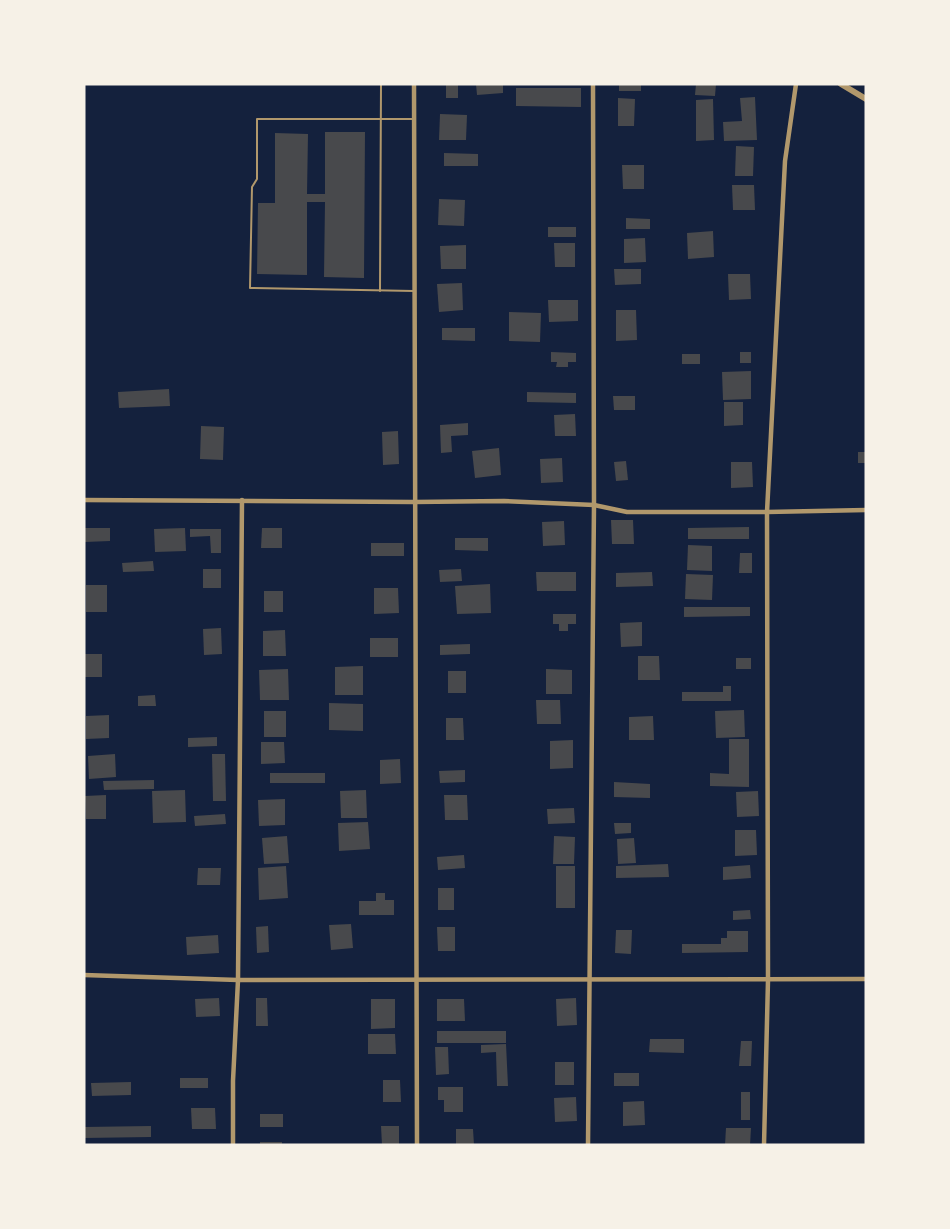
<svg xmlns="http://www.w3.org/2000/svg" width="950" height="1229" viewBox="0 0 950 1229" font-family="'Nunito Sans',sans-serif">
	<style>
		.building { fill: #48494c }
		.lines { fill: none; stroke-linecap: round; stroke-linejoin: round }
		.service { stroke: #b1986c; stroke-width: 2 }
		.minor { stroke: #b1986c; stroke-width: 4.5 }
		.tertiary { stroke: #b1986c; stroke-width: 6 }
	</style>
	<rect width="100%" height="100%" fill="#14213d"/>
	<g class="building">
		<rect x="446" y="84" width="12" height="14"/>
		<path d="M476 84H503V93L477 95Z"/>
		<rect x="619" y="84" width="22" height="7"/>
		<path d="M696 84H716L715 96 695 95Z"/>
		<path d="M516 88H581V107L516 106Z"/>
		<path d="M755 97 757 140 724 141 723 122 742 121 740 98Z"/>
		<path d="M618 98 635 99 634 126H618Z"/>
		<path d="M713 99 714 140 696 141V100Z"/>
		<path d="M440 114 467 115 466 140H439Z"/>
		<path d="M325 132H365L364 278 324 277 325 202H307V275L257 274 258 203H275V133L308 134 307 194H325Z"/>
		<path d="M736 146 754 147 753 176H735Z"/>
		<path d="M444 153 478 154V166H444Z"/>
		<path d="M622 165H644V189H623Z"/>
		<path d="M732 185H754L755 210H733Z"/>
		<path d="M439 199 465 200 464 226 438 225Z"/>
		<path d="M626 218 650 219V229H626Z"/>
		<rect x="548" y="227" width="28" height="10"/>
		<path d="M713 231 714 257 688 259 687 233Z"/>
		<path d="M645 238 646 262 624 263V239Z"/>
		<path d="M554 243H575V267H555Z"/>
		<path d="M466 245V269H441L440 246Z"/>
		<path d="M614 269H641V284L615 285Z"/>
		<path d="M728 274H750L751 299 729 300Z"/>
		<path d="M462 283 463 310 439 312 437 284Z"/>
		<path d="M548 300H578V321L549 322Z"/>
		<path d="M616 310H636L637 340 616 341Z"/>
		<path d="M509 312 541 313 540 342 509 341Z"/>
		<path d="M442 328H475V341L442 340Z"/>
		<path d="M551 352 576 353V362H568V367H556L557 362H551Z"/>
		<rect x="740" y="352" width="11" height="11"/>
		<rect x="682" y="354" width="18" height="10"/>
		<path d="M751 371V399L723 400 722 372Z"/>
		<path d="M169 389 170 406 119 408 118 392Z"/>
		<path d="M527 392 576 393V403L527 402Z"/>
		<path d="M613 396H635V410H614Z"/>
		<path d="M724 402H743V425L724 426Z"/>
		<path d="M575 414 576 436H555L554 415Z"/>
		<path d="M468 423V435L451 436 452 452 441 453 440 425Z"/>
		<path d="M201 426 224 427 223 460 200 459Z"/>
		<path d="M398 431 399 464 383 465 382 432Z"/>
		<path d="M499 448 501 475 475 478 472 451Z"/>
		<rect x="858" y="452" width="8" height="11"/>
		<path d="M562 458 563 482 541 483 540 459Z"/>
		<path d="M626 461 628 480 616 481 614 462Z"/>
		<path d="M731 462H752L753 487 731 488Z"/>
		<path d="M611 520H633L634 544H612Z"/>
		<path d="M564 521 565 545 543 546 542 522Z"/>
		<path d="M749 527V539H688V528Z"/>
		<path d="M85 528H110V541L85 542Z"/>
		<path d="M185 528 186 551 155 552 154 529Z"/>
		<path d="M262 528H282V548H261Z"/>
		<path d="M190 529H221V553H211L210 536 190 537Z"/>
		<path d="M455 538H488V551L455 550Z"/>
		<rect x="371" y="543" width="33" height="13"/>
		<path d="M688 545 712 546V571L687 570Z"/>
		<path d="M740 553H752V573H739Z"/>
		<path d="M153 561 154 571 123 572 122 563Z"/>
		<rect x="203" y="569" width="18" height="19"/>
		<path d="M461 569 462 581 440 582 439 570Z"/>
		<path d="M536 572H576V591H537Z"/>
		<path d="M652 572 653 586 616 587V573Z"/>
		<path d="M686 574 713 575 712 600 685 599Z"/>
		<path d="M490 584 491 613 457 614 455 586Z"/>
		<rect x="86" y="585" width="21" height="27"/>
		<path d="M374 588H398L399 613 374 614Z"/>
		<rect x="264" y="591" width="19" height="21"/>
		<path d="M684 607H750V616L684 617Z"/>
		<path d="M553 614H576V624H568V631H559V624H553Z"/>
		<path d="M642 622V646L621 647 620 623Z"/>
		<path d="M221 628 222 654 204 655 203 629Z"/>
		<path d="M285 630 286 656H263V631Z"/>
		<rect x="370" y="638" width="28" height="19"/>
		<path d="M470 644V654L440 655V645Z"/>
		<rect x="84" y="654" width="18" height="23"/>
		<path d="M638 656H659L660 680H638Z"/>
		<rect x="736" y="658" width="15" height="11"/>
		<path d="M363 666V695H335V667Z"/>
		<path d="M288 669 289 700H260L259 670Z"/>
		<path d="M546 669 572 670V694H546Z"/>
		<rect x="448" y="671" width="18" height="22"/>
		<path d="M723 686H731V701H682V692H723Z"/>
		<path d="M155 695 156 706H138V696Z"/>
		<path d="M536 700H560L561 724H537Z"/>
		<path d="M329 703 363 704V731L329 730Z"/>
		<path d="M744 710 745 737 716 738 715 711Z"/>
		<rect x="264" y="711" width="22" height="26"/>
		<path d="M109 715V738L86 739V716Z"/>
		<path d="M653 716 654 740H629V717Z"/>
		<path d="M446 718H463L464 740H446Z"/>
		<path d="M217 737V746L188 747V738Z"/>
		<path d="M729 739H749V787L710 786V773L729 774Z"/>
		<path d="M573 740V768L550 769V741Z"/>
		<path d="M261 742H284L285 763 261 764Z"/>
		<path d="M115 754 116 777 89 779 88 756Z"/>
		<path d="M212 754H225L226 801H213Z"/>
		<path d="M400 759 401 783 380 784V760Z"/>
		<path d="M465 770V782L440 783 439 771Z"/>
		<rect x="270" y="773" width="55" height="10"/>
		<path d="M154 780V789L104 790 103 781Z"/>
		<path d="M614 782 650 784V798L614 797Z"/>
		<path d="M185 790 186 822 153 823 152 791Z"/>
		<path d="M366 790 367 818H341L340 791Z"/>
		<path d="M758 791 759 816 737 817 736 792Z"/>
		<path d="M106 795V819H86L85 796Z"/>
		<path d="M444 795H467L468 820H445Z"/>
		<path d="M285 799V825L259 826 258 800Z"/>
		<path d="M574 808 575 823 548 824 547 809Z"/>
		<path d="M225 814 226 824 195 826 194 816Z"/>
		<path d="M368 822 370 849 339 851 338 823Z"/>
		<path d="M614 823H631V833L615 834Z"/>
		<path d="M735 830H756L757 855 735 856Z"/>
		<path d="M287 836 289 863 264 864 262 838Z"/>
		<path d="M554 836 575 837 574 864H553Z"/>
		<path d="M634 838 636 863 618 864 617 839Z"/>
		<path d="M464 855 465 868 438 870 437 857Z"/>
		<path d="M668 864 669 877 616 878V866Z"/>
		<path d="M750 865 751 878 723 880V867Z"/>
		<path d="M286 866 288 898 259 900 258 868Z"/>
		<rect x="556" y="866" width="19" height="42"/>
		<path d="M198 868H221L220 885H197Z"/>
		<rect x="438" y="888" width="16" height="22"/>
		<path d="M376 893H385V900H394V915H359V901H376Z"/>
		<path d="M750 910 751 919 733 920V911Z"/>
		<path d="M351 924 353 948 331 950 329 925Z"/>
		<path d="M268 926 269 952 257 953 256 927Z"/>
		<path d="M437 927H455V951H438Z"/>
		<path d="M616 930H632L631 954 615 953Z"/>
		<path d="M727 931H748V952L682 953V944H721V938H727Z"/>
		<path d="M218 935 219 953 187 955 186 937Z"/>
		<path d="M219 998 220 1016 196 1017 195 999Z"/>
		<path d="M256 998H267L268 1026H256Z"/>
		<path d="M576 998 577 1025 557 1026 556 999Z"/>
		<path d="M371 999H395V1028L371 1029Z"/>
		<path d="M437 999H464L465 1021H437Z"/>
		<rect x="437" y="1031" width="69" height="12"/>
		<path d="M368 1034H395L396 1054H368Z"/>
		<path d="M650 1039H684V1053L649 1052Z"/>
		<path d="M741 1041H752L751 1066H739Z"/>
		<path d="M506 1044 508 1086H497L496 1052 481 1053V1045Z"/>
		<path d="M435 1047H448L449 1074 436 1075Z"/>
		<rect x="555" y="1062" width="19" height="23"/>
		<rect x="614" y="1073" width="25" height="13"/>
		<rect x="180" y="1078" width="28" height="10"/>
		<path d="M383 1080H400L401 1102H383Z"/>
		<path d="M131 1082V1095L92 1096 91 1083Z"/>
		<path d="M438 1087H463V1112H444V1100H438Z"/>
		<rect x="741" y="1092" width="9" height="28"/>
		<path d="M576 1097 577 1121 555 1122 554 1098Z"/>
		<path d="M644 1101 645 1125 623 1126V1102Z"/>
		<path d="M191 1108H215L216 1129H192Z"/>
		<rect x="260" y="1114" width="23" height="13"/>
		<path d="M151 1126V1137L84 1138V1127Z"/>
		<path d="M381 1126H399V1145H382Z"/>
		<path d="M726 1128H751L750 1145H725Z"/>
		<path d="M456 1129H473L474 1145H456Z"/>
		<rect x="260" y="1142" width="22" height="3"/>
	</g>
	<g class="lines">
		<g class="service">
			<path d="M414 119H257V179L252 187 250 288 414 291"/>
			<path d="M380 291 381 84"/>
		</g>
		<g class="minor">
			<path d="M414 84 417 1145"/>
			<path d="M84 500 414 502 504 501 594 505 627 512H767L866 510"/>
			<path d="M84 975 238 980 866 979"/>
			<path d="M233 1145V1081L238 980 242 500"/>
			<path d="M588 1145 594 505 593 84"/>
			<path d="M764 1145 768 980 767 512 785 161 796 84"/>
		</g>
		<path class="tertiary" d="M841 84 866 99"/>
	</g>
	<rect width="950" height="1229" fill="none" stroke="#f6f1e7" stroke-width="171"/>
</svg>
